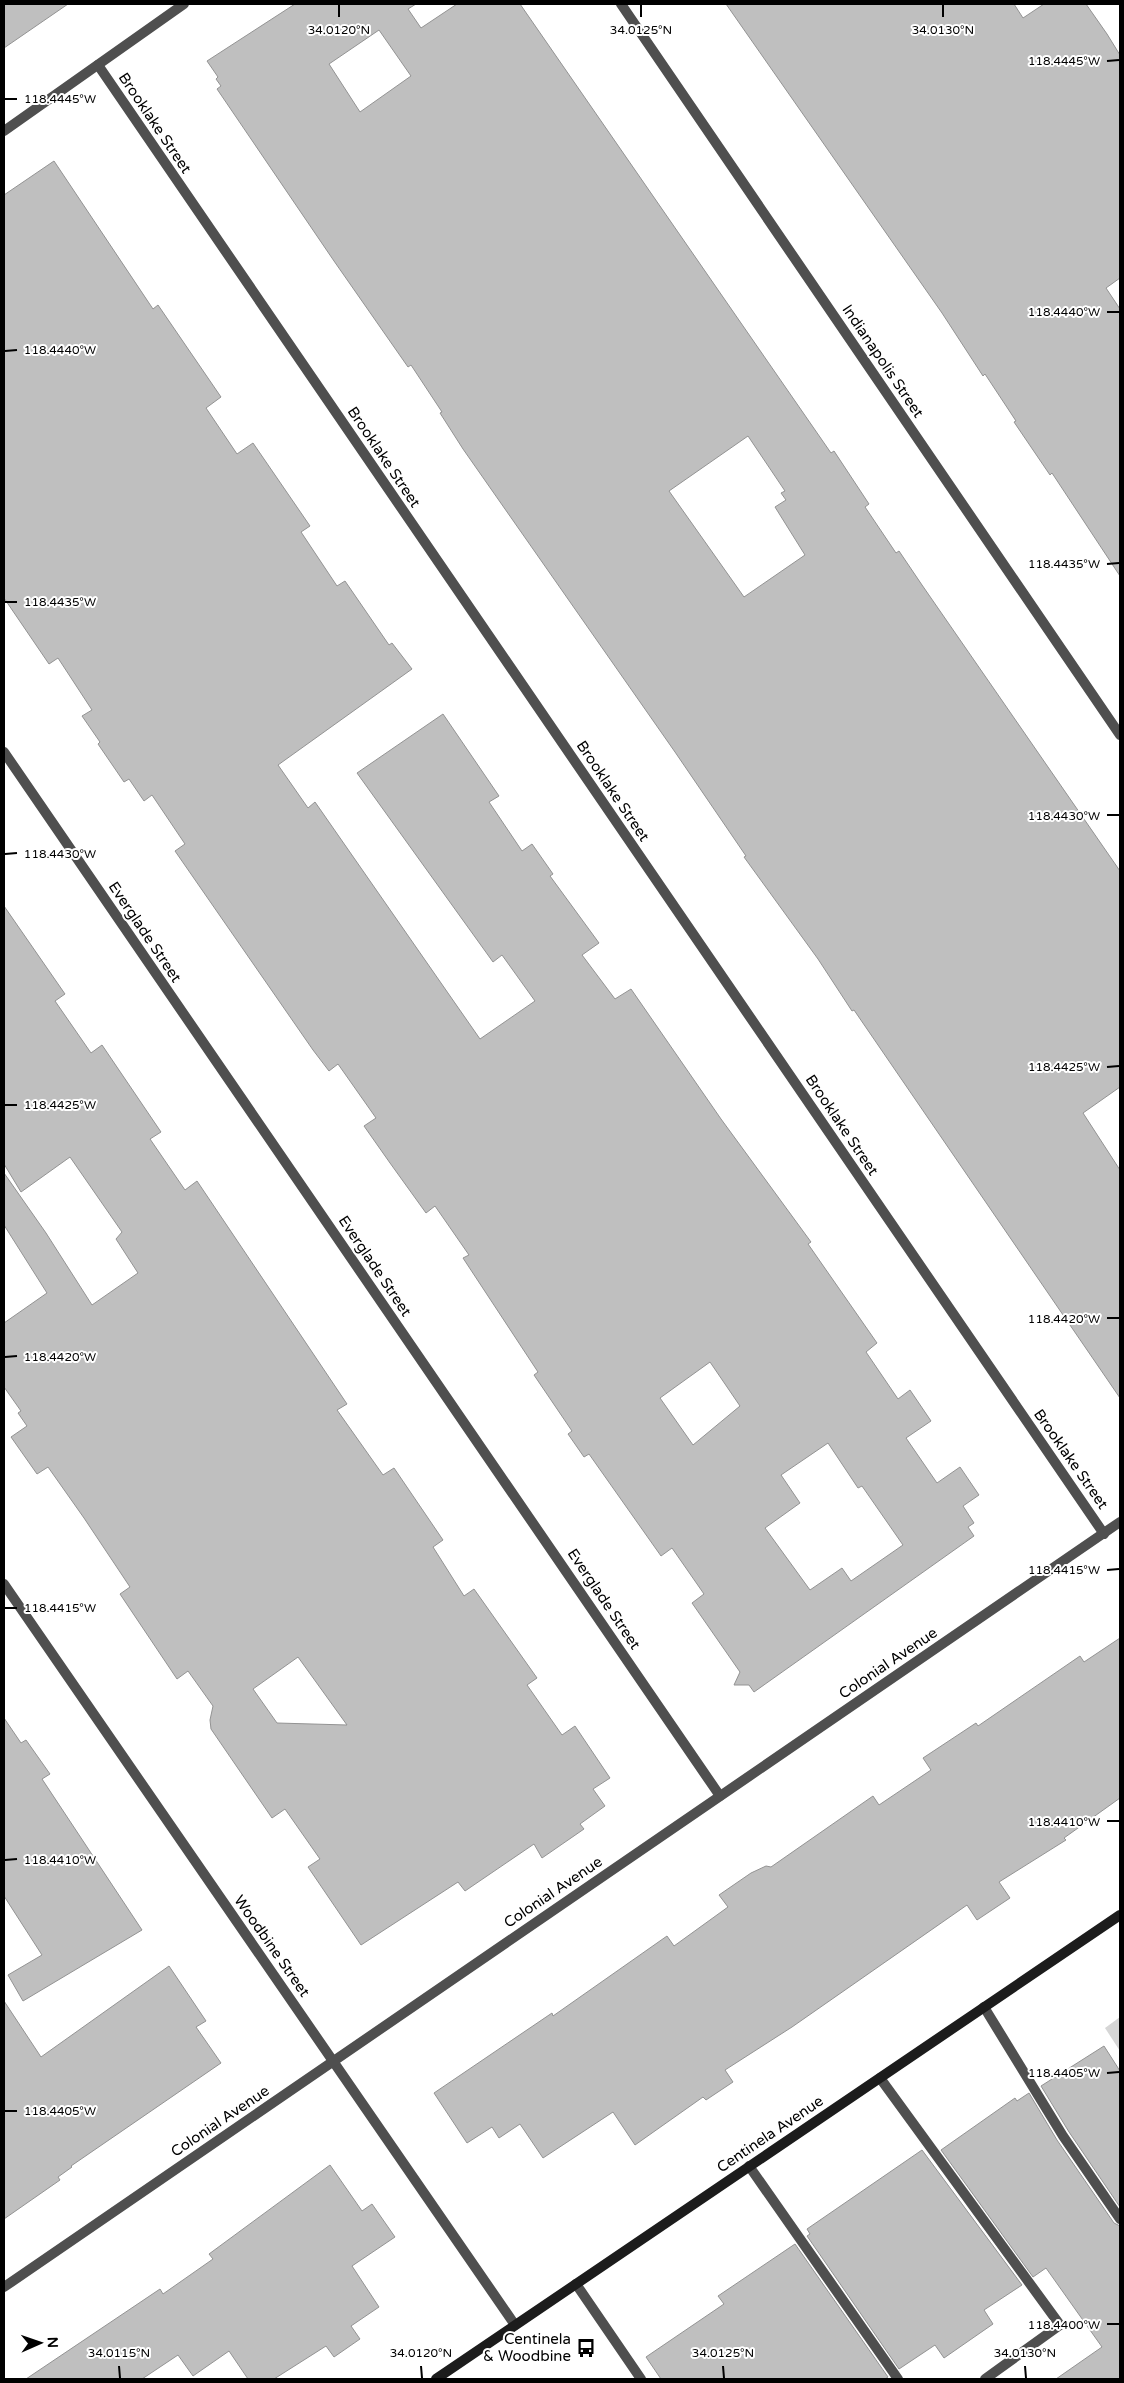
<svg xmlns="http://www.w3.org/2000/svg" width="1124" height="2383" viewBox="0 0 1124 2383" font-family="'Varela Round',sans-serif">
	<style>
		.green { fill: #d6d6d6 }
		.building { fill: #bfbfbf; stroke: #939393; fill-rule: evenodd }
		.lines { fill: none; stroke-linecap: round; stroke-linejoin: round }
		.service { stroke: #4f4f4f; stroke-width: 10 }
		.minor { stroke: #4f4f4f; stroke-width: 10 }
		.secondary { stroke: #1c1c1c; stroke-width: 10 }
		.ticks { fill: none; stroke: #000; stroke-width: 2 }
		.labels { text-anchor: middle; dominant-baseline: central; stroke-width: 4; stroke-linejoin: round; paint-order: stroke }
		.street-label { font-size: 15px; fill: #000; stroke: #fff }
		.poi-label { font-size: 15px; fill: #000; stroke: #fff; text-anchor: end }
		.ticks-label { font-size: 12px; text-anchor: middle; fill: #000; stroke: #fff; stroke-width: 4; stroke-linejoin: round; paint-order: stroke }
	</style>
	<rect width="100%" height="100%" fill="#fff"/>
	<path class="green" d="M1120 2017V2051L1105 2028Z"/>
	<g class="building">
		<path d="M4 4H68L4 48Z"/>
		<path d="M295 4H416L408 9 421 28 457 4H520L831 453 834 451 869 504 865 507 896 553 899 551 922 585 1120 871V1087L1083 1113 1120 1170V1398L854 1010 852 1011 818 959 744 857 746 856 675 752 463 449 440 413 442 412 411 365 408 367 334 261 217 89 221 86 216 79 218 77 207 61ZM379 30 411 76 360 112 329 64ZM748 436 785 491 781 493 786 500 775 507 805 555 744 597 669 491Z"/>
		<path d="M726 4H1014L1023 18 1044 4H1086L1107 34 1120 55V278L1106 288 1120 309V576L1052 473 1050 475 1014 422 1016 421 985 374 983 376 942 313Z"/>
		<path d="M54 161 153 309 158 305 221 397 206 408 237 454 253 443 310 526 301 532 337 586 345 581 389 645 392 643 412 669 278 765 308 808 315 802 480 1039 535 1001 502 955 493 962 357 773 443 714 499 796 489 802 522 851 532 844 553 874 550 876 599 943 582 955 615 999 631 989 721 1119 811 1242 808 1244 877 1343 866 1352 898 1399 910 1390 931 1421 906 1438 937 1483 960 1467 979 1495 963 1506 974 1523 968 1527 974 1536 754 1692 749 1685H734L740 1672 692 1603 704 1594 672 1548 661 1556 589 1454 584 1457 568 1434 572 1431 534 1375 538 1372 463 1258 469 1255 435 1206 426 1213 390 1163 364 1126 376 1118 338 1064 329 1071 313 1050 175 851 185 844 152 795 144 801 129 779 124 782 98 744 100 742 82 716 92 710 58 658 49 664 4 598V195ZM710 1362 740 1406 693 1445 660 1398ZM828 1443 858 1488 862 1486 903 1545 851 1581 842 1568 810 1590 765 1528 800 1503 781 1475Z"/>
		<path d="M4 906 65 994 55 1001 91 1053 102 1045 161 1132 150 1139 185 1190 197 1181 347 1404 337 1410 383 1475 394 1468 443 1540 433 1547 464 1596 474 1589 537 1678 527 1685 562 1735 575 1726 610 1778 593 1789 605 1806 580 1824 584 1829 542 1858 534 1844 465 1891 458 1882 361 1945 308 1867 320 1859 285 1809 272 1818 211 1729 210 1720 213 1706 188 1671 177 1679 120 1594 130 1587 84 1518 48 1467 37 1474 11 1437 27 1426 18 1413 21 1411 4 1387V1323L47 1293 4 1225V1173L46 1233 92 1305 138 1273 116 1239 122 1232 70 1157 21 1192 4 1164ZM298 1657 347 1725 277 1723 253 1689Z"/>
		<path d="M1120 1638V1798L1064 1838 1066 1840 999 1882 1010 1898 977 1920 967 1905 792 2027 725 2070 733 2082 706 2100 703 2097 635 2145 613 2112 543 2158 520 2124 499 2138 492 2127 467 2143 434 2093 552 2013 553 2016 667 1936 674 1946 728 1907 719 1895 751 1873 766 1866 771 1867 873 1796 879 1805 931 1770 923 1758 976 1723 978 1726 1080 1656 1084 1662Z"/>
		<path d="M4 1718 21 1743 26 1740 50 1774 42 1779 142 1930 23 2001 8 1975 42 1955 4 1896Z"/>
		<path d="M169 1966 206 2021 196 2027 221 2063 71 2166 72 2167 58 2177 60 2180 4 2219V2001L41 2057Z"/>
		<path d="M1104 2046 1120 2071V2207L1069 2132 1041 2086Z"/>
		<path d="M1029 2093 1057 2140 1114 2223 1120 2226V2379H1056L1102 2347 1046 2268 1033 2277 941 2150 1015 2098 1017 2101Z"/>
		<path d="M922 2150 1022 2285 984 2310 993 2324 944 2358 935 2345 899 2369 807 2236 810 2234 807 2229Z"/>
		<path d="M330 2165 362 2211 372 2204 395 2237 352 2266 379 2307 351 2326 360 2339 334 2357 326 2346 274 2379H248L229 2351 193 2376 178 2355 142 2379H26L160 2289 163 2294 213 2259 209 2254Z"/>
		<path d="M795 2244 888 2377 885 2379H661L646 2357 724 2304 718 2296Z"/>
	</g>
	<g class="lines">
		<g class="service">
			<path d="M984 2007 1063 2136 1120 2219"/>
			<path d="M880 2078 1060 2325 985 2379"/>
			<path d="M749 2166 898 2379"/>
			<path d="M576 2284 641 2379"/>
		</g>
		<g class="minor">
			<path d="M621 4 1120 735"/>
			<path d="M98 65 1104 1534"/>
			<path d="M4 131 184 4"/>
			<path d="M4 752 720 1796"/>
			<path d="M4 1584 515 2325"/>
			<path d="M4 2287 1120 1522"/>
		</g>
		<path class="secondary" d="M436 2379 1120 1915"/>
	</g>
	<path class="ticks" d="M339 5V17M641 5V17M943 5V17M1107 61 1119 60M5 99H17M1107 312H1119M5 351 17 350M1107 564 1119 563M5 602H17M1107 815H1119M5 854 17 853M1107 1067 1119 1066M5 1105H17M1107 1318H1119M5 1357 17 1356M1107 1570 1119 1569M5 1608H17M1107 1821H1119M5 1860 17 1859M1107 2073 1119 2072M5 2111H17M1107 2324H1119M119 2366 120 2378M421 2366 422 2378M723 2366 724 2378M1025 2366 1026 2378"/>
	<defs>
		<g id="bus-bare" transform="scale(1.5)"><path d="M-5-6H5V4H4V6H2V4H-2V6H-4V4H-5ZM-3.5-4V0h7V-4ZM-3.5 1.2v1.5H-2V1.2ZM2 1.2v1.5H3.5V1.2Z" fill="#000" stroke="#fff" stroke-width="2.5" paint-order="stroke"/></g>
	</defs>
	<g fill-rule="evenodd">
		<use href="#bus-bare" x="586" y="2348"/>
	</g>
	<g class="labels">
		<g class="street-label">
			<text transform="translate(155 123) rotate(56)">Brooklake Street</text>
			<text transform="translate(883 361) rotate(56)">Indianapolis Street</text>
			<text transform="translate(384 457) rotate(56)">Brooklake Street</text>
			<text transform="translate(613 791) rotate(56)">Brooklake Street</text>
			<text transform="translate(145 932) rotate(56)">Everglade Street</text>
			<text transform="translate(842 1125) rotate(56)">Brooklake Street</text>
			<text transform="translate(375 1266) rotate(56)">Everglade Street</text>
			<text transform="translate(1071 1459) rotate(55)">Brooklake Street</text>
			<text transform="translate(604 1599) rotate(56)">Everglade Street</text>
			<text transform="translate(888 1663) rotate(-34)">Colonial Avenue</text>
			<text transform="translate(553 1892) rotate(-34)">Colonial Avenue</text>
			<text transform="translate(272 1946) rotate(55)">Woodbine Street</text>
			<text transform="translate(220 2121) rotate(-34)">Colonial Avenue</text>
			<text transform="translate(770 2134) rotate(-34)">Centinela Avenue</text>
		</g>
		<g class="poi-label">
			<text x="571" y="2339">Centinela<tspan x="571" dy="17">&amp; Woodbine</tspan></text>
		</g>
	</g>
	<g class="ticks-label">
		<text x="339" y="34">34.0120°N</text>
		<text x="641" y="34">34.0125°N</text>
		<text x="943" y="34">34.0130°N</text>
		<text x="1064" y="65">118.4445°W</text>
		<text x="60" y="103">118.4445°W</text>
		<text x="1064" y="316">118.4440°W</text>
		<text x="60" y="354">118.4440°W</text>
		<text x="1064" y="568">118.4435°W</text>
		<text x="60" y="606">118.4435°W</text>
		<text x="1064" y="820">118.4430°W</text>
		<text x="60" y="858">118.4430°W</text>
		<text x="1064" y="1071">118.4425°W</text>
		<text x="60" y="1109">118.4425°W</text>
		<text x="1064" y="1323">118.4420°W</text>
		<text x="60" y="1361">118.4420°W</text>
		<text x="1064" y="1574">118.4415°W</text>
		<text x="60" y="1612">118.4415°W</text>
		<text x="1064" y="1826">118.4410°W</text>
		<text x="60" y="1864">118.4410°W</text>
		<text x="1064" y="2077">118.4405°W</text>
		<text x="60" y="2115">118.4405°W</text>
		<text x="1064" y="2329">118.4400°W</text>
		<text x="119" y="2357">34.0115°N</text>
		<text x="421" y="2357">34.0120°N</text>
		<text x="723" y="2357">34.0125°N</text>
		<text x="1025" y="2357">34.0130°N</text>
	</g>
	<rect width="1124" height="2383" fill="none" stroke="#000000" stroke-width="10"/>
	<g transform="translate(40 2343) rotate(88)" stroke="#ffffff" stroke-width="4" paint-order="stroke">
	<path d="M0-4L9 19L0 12L-9 19Z" fill="#000000"/>
	<text y="-8" font-size="14" font-weight="bold" text-anchor="middle" fill="#000000">N</text>
	</g>
</svg>
